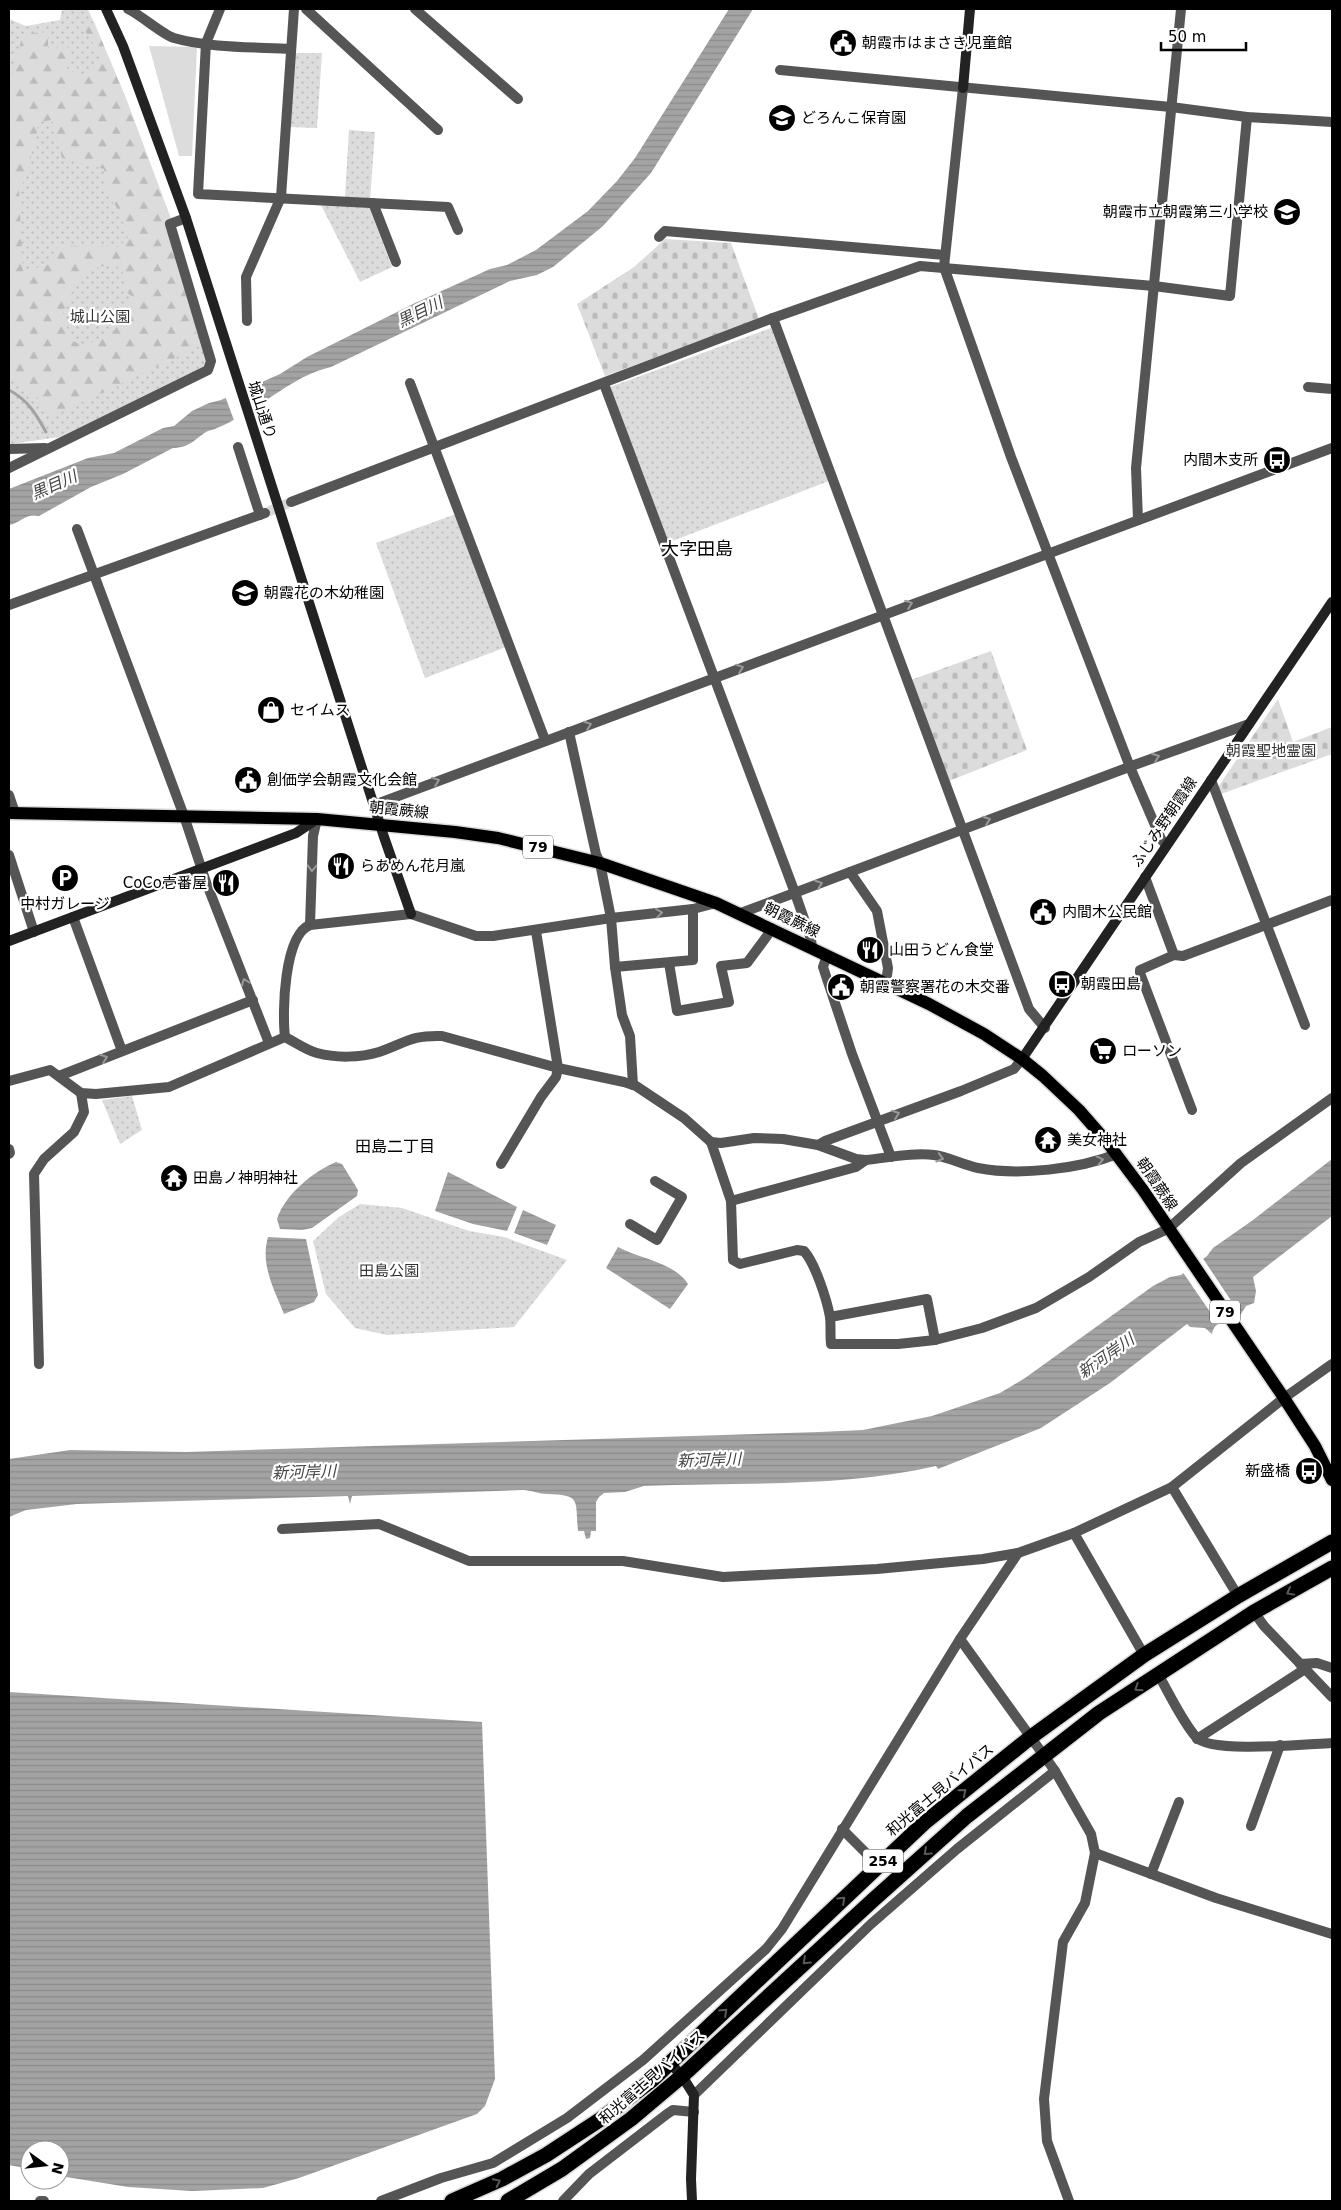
<svg xmlns="http://www.w3.org/2000/svg" width="1341" height="2210" viewBox="0 0 1341 2210" font-family="'DejaVu Sans','Noto Sans JP',sans-serif">
	<style>
		.green { fill: url(#green-dots) }
		.forest { fill: url(#forest-firs); fill-rule: evenodd }
		.cemetery { fill: url(#cemetery-stones) }
		.pitch { fill: #dcdcdc }
		.water { fill: url(#water-rules) }
		.pier { fill: #fff }
		.lines { fill: none; stroke-linecap: round; stroke-linejoin: round }
		.stream { stroke: #a3a3a3; stroke-width: 3 }
		.street-tunnel { stroke: #d9d9d9; stroke-width: 10; stroke-dasharray: 10 5; stroke-linecap: butt }
		.primary-casing { stroke: #dbdbdb; stroke-width: 15 }
		.highway-casing { stroke: #dbdbdb; stroke-width: 18 }
		.street { stroke: #555; stroke-width: 10 }
		.secondary { stroke: #222; stroke-width: 10 }
		.primary { stroke: #000; stroke-width: 12 }
		.highway { stroke: #000; stroke-width: 15 }
		.oneway { stroke: #999 }
		.oneway2 { stroke: #595959 }
		.labels { text-anchor: middle; dominant-baseline: central; stroke-width: 4.5; stroke-linejoin: round; paint-order: stroke }
		.shield { fill: #fff; stroke: #4c4c4c; stroke-width: 1 }
		.shield-label { font-size: 14px; font-weight: bold; fill: #000 }
		.poi-label { font-size: 15px; fill: #000; stroke: #fff; text-anchor: start }
		.park-label { font-size: 15px; fill: #333; stroke: #fff }
		.street-label { font-size: 15px; fill: #000; stroke: #fff }
		.water-label { font-size: 16px; font-style: italic; fill: #444; stroke: #fff }
		.neighbourhood-label { font-size: 16px; fill: #000; stroke: #fff }
		.quarter-label { font-size: 18px; fill: #000; stroke: #fff }
	</style>
	<defs>
		<pattern id="green-dots" width="8" height="8" patternUnits="userSpaceOnUse" patternTransform="scale(1.25)"><rect width="8" height="8" fill="#dcdcdc"/><path d="M2 2h.1M6 6h.1" fill="none" stroke="#bbb" stroke-width="1.8" stroke-linecap="round"/></pattern>
		<pattern id="forest-firs" width="22" height="20" patternUnits="userSpaceOnUse" patternTransform="scale(1.25)"><rect width="22" height="20" fill="#dcdcdc"/><path d="M5 1l3.5 6h-7zM16 11l3.5 6h-7z" fill="#bbb"/></pattern>
		<pattern id="cemetery-stones" width="16" height="16" patternUnits="userSpaceOnUse" patternTransform="scale(1.25)"><rect width="16" height="16" fill="#dcdcdc"/><path d="M2 7V4a2 2 0 0 1 4 0v3zM10 15v-3a2 2 0 0 1 4 0v3z" fill="#bbb"/></pattern>
		<pattern id="water-rules" width="6" height="5" patternUnits="userSpaceOnUse" patternTransform="scale(1.25)"><rect width="6" height="5" fill="#a3a3a3"/><path d="M0 2.5h6" fill="none" stroke="#8b8b8b"/></pattern>
	</defs>
	<rect width="100%" height="100%" fill="#fff"/>
	<g class="green">
		<path d="M62 9H88L125 96 171 219 165 221 208 360 205 369 60 437 11 444 9 440V19L26 26 60 20Z"/>
		<path d="M294 53H322L317 128 290 127Z"/>
		<path d="M349 130 375 132 370 200 345 197Z"/>
		<path d="M321 205 369 207 392 267 360 282Z"/>
		<path d="M771 328 829 481 667 543 610 387Z"/>
		<path d="M456 514 506 647 425 678 376 543Z"/>
		<path d="M132 1096 142 1130 120 1144 102 1100Z"/>
		<path d="M360 1204 402 1208 469 1231 504 1237 567 1260 514 1327 387 1335 355 1328 326 1294 313 1241 339 1217Z"/>
	</g>
	<path class="forest" d="M94 22 125 96 171 219 165 221 200 346 51 417 39 399 9 376V82L22 38 32 33 48 32V52L65 43 73 56 66 70 83 75 103 59 84 29ZM52 120 62 158 104 169 106 194 119 210 128 237 119 247C98 247 78 245 57 246L50 264 23 272 19 190 27 174 39 122ZM115 264 124 274 126 292 133 297 115 330 84 347 70 339 63 312 81 275 99 267Z"/>
	<g class="cemetery">
		<path d="M665 239 731 243 759 319 605 376 577 304 634 267Z"/>
		<path d="M991 651 1027 750 949 781 911 680Z"/>
		<path d="M1278 699 1293 742 1332 727V754L1221 794 1218 787Z"/>
	</g>
	<path class="pitch" d="M149 46 197 47 192 156H179Z"/>
	<g class="water">
		<path d="M729 9H753L651 173 603 226 553 267 537 275 510 281 331 367C297 375 271 399 241 416 233 420 225 425 217 428 214 430 209 430 206 432 195 439 189 448 173 448L123 474 91 487 39 516C25 513 21 523 9 525V489L88 458 114 453 163 428 174 426 192 411 209 403 221 400 280 374 307 357 413 304 490 269 507 265 536 250 588 211 617 181 635 158Z"/>
		<path d="M1332 1159V1216L1253 1277 1256 1291 1254 1303 1246 1306 1239 1317C1228 1320 1214 1321 1212 1334L1205 1328 1190 1327 1187 1324 1110 1383 1041 1428 938 1469 936 1466C841 1488 740 1482 644 1486L625 1492 604 1493 599 1497 596 1502V1531H591L590 1538 586 1539 584 1531H578C575 1500 582 1495 547 1494 539 1494 531 1490 523 1490L352 1496 350 1504 348 1496 77 1504 26 1510 9 1517V1459L70 1450 186 1452 819 1432 863 1430 932 1416 1000 1393 1025 1378 1153 1286 1170 1277 1181 1275 1207 1256 1213 1248 1253 1220Z"/>
		<path d="M336 1162 342 1164 358 1190 357 1196 312 1228 302 1230 280 1229 277 1219C285 1194 313 1172 336 1162Z"/>
		<path d="M448 1172 517 1207 507 1231 473 1224 435 1211Z"/>
		<path d="M523 1210 556 1225 547 1245 514 1233Z"/>
		<path d="M268 1237 306 1239 318 1295 314 1302 284 1314C274 1289 260 1264 268 1237Z"/>
		<path d="M618 1247C640 1259 674 1262 688 1284L670 1309 606 1268Z"/>
		<path d="M9 1692 482 1722 495 2079 485 2106 477 2114 299 2178 263 2188 192 2191 128 2187 60 2176V2150H30V2169L9 2165Z"/>
	</g>
	<g class="pier">
		<path d="M251 385 259 409 235 423 225 396Z"/>
		<path d="M1202 1257 1242 1317 1240 1320 1219 1325 1182 1271Z"/>
	</g>
	<g class="lines">
		<path class="stream" d="M9 390C28 400 36 414 46 432"/>
		<path class="street-tunnel" d="M265 513 291 502"/>
		<g class="primary-casing">
			<path id="primary" d="M9 813 317 819 455 832 498 838 600 863 716 903 929 1004 984 1034 1022 1059 1043 1076 1079 1110 1107 1142 1143 1190 1284 1398 1315 1446 1332 1480"/>
		</g>
		<g class="highway-casing">
			<g id="highway">
				<path d="M452 2201 502 2179 546 2155 601 2119 652 2080 924 1823 1031 1737 1144 1655 1238 1596 1332 1542"/>
				<path d="M508 2201 562 2169 631 2119 682 2076 872 1901 967 1816 1099 1713 1254 1612 1332 1568"/>
			</g>
		</g>
		<g class="street">
			<path d="M128 9C141 15 163 35 174 38 208 48 255 47 291 49"/>
			<path d="M220 9 206 43 198 194 448 207 458 230"/>
			<path d="M306 9 438 130"/>
			<path d="M415 9 518 99"/>
			<path d="M780 70 1171 107 1247 117 1332 122"/>
			<path d="M963 88 944 267 1011 457 1130 767 1161 839 1166 845"/>
			<path d="M373 203 396 262"/>
			<path d="M659 237 665 231 945 255"/>
			<path d="M773 318 1029 1009 1045 1028"/>
			<path d="M247 321 246 277 281 197 294 9"/>
			<path d="M410 383 545 740"/>
			<path d="M604 384 795 893 811 939 812 948"/>
			<path d="M1308 387 1332 389"/>
			<path d="M238 447 260 515"/>
			<path d="M9 449 45 448"/>
			<path d="M9 468 208 370 211 361 170 224 186 218"/>
			<path d="M291 502 773 318 920 266 1154 286 1230 296 1247 117"/>
			<path d="M1138 520 1136 468 1181 9"/>
			<path d="M77 529 184 816 206 882 269 1043"/>
			<path d="M9 605 265 513"/>
			<path d="M569 732 596 854 600 863 611 918 615 967 622 1015 630 1036 633 1085"/>
			<path d="M1211 780 1305 1025"/>
			<path d="M9 795 15 813"/>
			<path d="M374 805 1332 448"/>
			<path d="M9 855 34 932"/>
			<path d="M850 872 877 911 888 968 886 983"/>
			<path d="M1145 877 1174 955 1140 970V973L1192 1110"/>
			<path d="M741 913 1137 764 1249 724"/>
			<path d="M73 917 122 1051"/>
			<path d="M310 925 313 836 317 819"/>
			<path d="M827 955 823 967 852 1054 891 1157"/>
			<path d="M1174 955 1183 956 1332 900"/>
			<path d="M669 963 677 1011 729 1002 721 966 747 963 767 936 771 928"/>
			<path d="M615 967 693 960V909"/>
			<path d="M285 1037C282 1012 284 935 310 925L411 914 476 936H493L611 918 693 909 716 903"/>
			<path d="M59 1076 253 1000"/>
			<path d="M9 1081 50 1070 81 1093 96 1094 169 1087 285 1037C295 1042 306 1050 317 1053 335 1058 360 1058 379 1052 406 1043 410 1035 442 1036L558 1068 624 1082 636 1086 684 1118 711 1142 721 1143 754 1138 783 1139 818 1145 856 1159 866 1160C887 1158 913 1152 934 1155 949 1157 963 1165 978 1168 1019 1176 1079 1169 1117 1154"/>
			<path d="M711 1142 731 1201 733 1260 740 1264 797 1250 804 1251C815 1263 827 1300 830 1317 831 1325 830 1335 831 1344H898L935 1340 982 1328 1036 1308 1089 1277 1139 1242 1168 1229 1241 1163 1332 1098"/>
			<path d="M818 1145 825 1141 961 1091 1014 1069 1022 1059"/>
			<path d="M9 1149 10 1153 9 1154"/>
			<path d="M501 1164 541 1097 556 1077 558 1068 536 931"/>
			<path d="M731 1201 856 1167 866 1160"/>
			<path d="M630 1224 657 1240 682 1197 655 1181"/>
			<path d="M830 1317 927 1299 935 1340"/>
			<path d="M39 1364 34 1174 44 1159 74 1132 84 1112 81 1093"/>
			<path d="M1172 1487 1238 1596"/>
			<path d="M282 1529 379 1524 469 1561H623L723 1577 877 1569 983 1559 1018 1553 1074 1533 1172 1487 1284 1398 1332 1364"/>
			<path d="M1074 1533 1144 1655"/>
			<path d="M1254 1612 1264 1626 1332 1697"/>
			<path d="M960 1639 1055 1771 1091 1834 1095 1853 1085 1903 1063 1942 1044 2099 1047 2141 1069 2201"/>
			<path d="M1300 1664 1317 1663 1332 1668"/>
			<path d="M1158 1674C1169 1693 1182 1721 1196 1737 1210 1754 1307 1744 1332 1743"/>
			<path d="M1197 1739 1305 1669"/>
			<path d="M1251 1826 1280 1745"/>
			<path d="M842 1829 878 1865"/>
			<path d="M1095 1853 1216 1898 1332 1934"/>
			<path d="M1151 1874 1179 1802"/>
			<path d="M694 2095 871 1924 957 1849 1055 1771"/>
			<path d="M40 2201H44"/>
			<path d="M381 2201 441 2178 493 2163 567 2118 643 2060 766 1949 782 1929 960 1639 1018 1553"/>
			<path d="M563 2201 589 2174 667 2114 673 2110 694 2112"/>
		</g>
		<g class="secondary">
			<path d="M106 9 123 46 186 218 384 837 411 914"/>
			<path d="M963 88 970 9"/>
			<path d="M9 941 296 833 317 819"/>
			<path d="M1022 1059 1332 602"/>
			<path d="M670 2063 682 2076 694 2095 691 2179 692 2201"/>
		</g>
		<use href="#primary" class="primary"/>
		<use href="#highway" class="highway"/>
	</g>
	<defs><path id="oneway-chevron" d="M-2-3.5L2.5 0L-2 3.5" fill="none" stroke-width="1.6" stroke-linecap="round" stroke-linejoin="round" transform="scale(1.25)"/></defs>
	<g class="oneway">
		<use href="#oneway-chevron" transform="translate(909 604) rotate(-21)"/>
		<use href="#oneway-chevron" transform="translate(740 668) rotate(-21)"/>
		<use href="#oneway-chevron" transform="translate(588 725) rotate(-20)"/>
		<use href="#oneway-chevron" transform="translate(1156 757) rotate(-20)"/>
		<use href="#oneway-chevron" transform="translate(436 781) rotate(-21)"/>
		<use href="#oneway-chevron" transform="translate(987 820) rotate(-20)"/>
		<use href="#oneway-chevron" transform="translate(312 868) rotate(92)"/>
		<use href="#oneway-chevron" transform="translate(819 884) rotate(-21)"/>
		<use href="#oneway-chevron" transform="translate(659 913) rotate(-7)"/>
		<use href="#oneway-chevron" transform="translate(245 982) rotate(-111)"/>
		<use href="#oneway-chevron" transform="translate(104 1058) rotate(-21)"/>
		<use href="#oneway-chevron" transform="translate(896 1114) rotate(-20)"/>
		<use href="#oneway-chevron" transform="translate(940 1158) rotate(16)"/>
		<use href="#oneway-chevron" transform="translate(1100 1160) rotate(-13)"/>
	</g>
	<g class="oneway2">
		<use href="#oneway-chevron" transform="translate(1290 1592) rotate(151)"/>
		<use href="#oneway-chevron" transform="translate(1138 1688) rotate(147)"/>
		<use href="#oneway-chevron" transform="translate(963 1792) rotate(-39)"/>
		<use href="#oneway-chevron" transform="translate(927 1852) rotate(138)"/>
		<use href="#oneway-chevron" transform="translate(842 1900) rotate(-43)"/>
		<use href="#oneway-chevron" transform="translate(806 1961) rotate(137)"/>
		<use href="#oneway-chevron" transform="translate(724 2012) rotate(-43)"/>
		<use href="#oneway-chevron" transform="translate(497 2182) rotate(-26)"/>
	</g>
	<defs>
		<g id="civic-disc" transform="scale(1.4375)"><circle r="9.5" fill="#000" stroke="#fff"/><path d="M-.6-6.5H3V-4.5H.6V-3L4-1V1h2V6H-6V1h2V-1L-.6-3ZM-1.2 2.5V6h2.4V2.5Z" fill="#fff"/></g>
		<g id="school-disc" transform="scale(1.4375)"><circle r="9.5" fill="#000" stroke="#fff"/><path d="M0-5L7-2L0 1L-7-2ZM-4 1L0 2.5L4 1V4Q0 6-4 4Z" fill="#fff"/></g>
		<g id="bus-disc" transform="scale(1.4375)"><circle r="9.5" fill="#000" stroke="#fff"/><path d="M-5-6H5V4H4V6H2V4H-2V6H-4V4H-5ZM-3.5-4V0h7V-4ZM-3.5 1.2v1.5H-2V1.2ZM2 1.2v1.5H3.5V1.2Z" fill="#fff"/></g>
		<g id="shop-disc" transform="scale(1.4375)"><circle r="9.5" fill="#000" stroke="#fff"/><path d="M-5-2.5h2.3a2.7 3.5 0 0 1 5.4 0H5L5.5 6h-11ZM-1.5-2.5h3a1.5 2.3 0 0 0-3 0Z" fill="#fff"/></g>
		<g id="restaurant-disc" transform="scale(1.4375)"><circle r="9.5" fill="#000" stroke="#fff"/><path d="M-5-6h1v4h1v-4h1v4h1v-4h1v5L-1.5 .5V6h-2V.5L-5-1ZM5-6V6H3V1.5H1.5Q1.5-4 5-6Z" fill="#fff"/></g>
		<g id="parking-disc" transform="scale(1.4375)"><circle r="9.5" fill="#000" stroke="#fff"/><path d="M-3.5-5.5H1a3.5 3.5 0 0 1 0 7H-1V5.5H-3.5ZM-1-3.4V-.6H.8a1.4 1.4 0 0 0 0-2.8Z" fill="#fff"/></g>
		<g id="supermarket-disc" transform="scale(1.4375)"><circle r="9.5" fill="#000" stroke="#fff"/><path d="M-6-5.5h2.5l.6 2H6L4.5 2H-2.5L-4.4-4H-6ZM-1.5 3.2a1.3 1.3 0 1 0 .1 0ZM3 3.2a1.3 1.3 0 1 0 .1 0Z" fill="#fff"/></g>
		<g id="temple-disc" transform="scale(1.4375)"><circle r="9.5" fill="#000" stroke="#fff"/><path d="M0-6L5-2H3V0L6.5 2.5H4V6H1.5V3h-3V6H-4V2.5H-6.5L-3 0V-2H-5Z" fill="#fff"/></g>
	</defs>
	<g fill-rule="evenodd">
		<use href="#civic-disc" x="843" y="43"/>
		<use href="#school-disc" x="782" y="118"/>
		<use href="#school-disc" x="1287" y="212"/>
		<use href="#bus-disc" x="1277" y="460"/>
		<use href="#school-disc" x="245" y="593"/>
		<use href="#shop-disc" x="271" y="710"/>
		<use href="#civic-disc" x="248" y="780"/>
		<use href="#restaurant-disc" x="341" y="866"/>
		<use href="#parking-disc" x="65" y="878"/>
		<use href="#restaurant-disc" x="226" y="883"/>
		<use href="#civic-disc" x="1043" y="912"/>
		<use href="#restaurant-disc" x="870" y="950"/>
		<use href="#bus-disc" x="1062" y="984"/>
		<use href="#civic-disc" x="841" y="987"/>
		<use href="#supermarket-disc" x="1103" y="1051"/>
		<use href="#temple-disc" x="1048" y="1140"/>
		<use href="#temple-disc" x="174" y="1178"/>
		<use href="#bus-disc" x="1309" y="1471"/>
	</g>
	<g class="labels">
		<g class="shield">
			<rect x="523" y="835.5" width="30" height="23" rx="4"/>
			<rect x="1210" y="1300.5" width="30" height="23" rx="4"/>
			<rect x="863" y="1849.5" width="40" height="23" rx="4"/>
		</g>
		<g class="shield-label">
			<text x="538" y="847">79</text>
			<text x="1225" y="1312">79</text>
			<text x="883" y="1861">254</text>
		</g>
		<g class="poi-label">
			<text x="862" y="43">朝霞市はまさき児童館</text>
			<text x="801" y="118">どろんこ保育園</text>
			<text x="1268" y="212" text-anchor="end">朝霞市立朝霞第三小学校</text>
			<text x="1258" y="460" text-anchor="end">内間木支所</text>
			<text x="264" y="593">朝霞花の木幼稚園</text>
			<text x="290" y="710">セイムス</text>
			<text x="267" y="780">創価学会朝霞文化会館</text>
			<text x="360" y="866">らあめん花月嵐</text>
			<text x="207" y="883" text-anchor="end">CoCo壱番屋</text>
			<text x="65" y="904" text-anchor="middle">中村ガレージ</text>
			<text x="1062" y="912">内間木公民館</text>
			<text x="889" y="950">山田うどん食堂</text>
			<text x="1081" y="984">朝霞田島</text>
			<text x="860" y="987">朝霞警察署花の木交番</text>
			<text x="1122" y="1051">ローソン</text>
			<text x="1067" y="1140">美女神社</text>
			<text x="193" y="1178">田島ノ神明神社</text>
			<text x="1290" y="1471" text-anchor="end">新盛橋</text>
		</g>
		<g class="park-label">
			<text x="100" y="317">城山公園</text>
			<text x="1271" y="751">朝霞聖地霊園</text>
			<text x="389" y="1271">田島公園</text>
		</g>
		<g class="street-label">
			<text transform="translate(262 410) rotate(72)">城山通り</text>
			<text transform="translate(399 810) rotate(6)">朝霞蕨線</text>
			<text transform="translate(1164 822) rotate(-56)">ふじみ野朝霞線</text>
			<text transform="translate(792 920) rotate(26)">朝霞蕨線</text>
			<text transform="translate(1157 1184) rotate(56)">朝霞蕨線</text>
			<text transform="translate(940 1790) rotate(-40)">和光富士見バイパス</text>
			<text transform="translate(652 2077) rotate(-41)">和光富士見バイパス</text>
		</g>
		<g class="water-label">
			<text transform="translate(420 312) rotate(-26)">黒目川</text>
			<text transform="translate(54 485) rotate(-24)">黒目川</text>
			<text transform="translate(1106 1356) rotate(-35)">新河岸川</text>
			<text transform="translate(709 1460) rotate(-2)">新河岸川</text>
			<text transform="translate(304 1472) rotate(-2)">新河岸川</text>
		</g>
		<g class="neighbourhood-label">
			<text x="395" y="1146">田島二丁目</text>
		</g>
		<g class="quarter-label">
			<text x="697" y="548">大字田島</text>
		</g>
	</g>
	<rect width="1341" height="2210" fill="none" stroke="#000000" stroke-width="20"/>
	<g transform="translate(45 2165) rotate(105)"><circle r="24" fill="#ffffff" stroke="#999999"/>
	<path d="M0-4L9 19L0 12L-9 19Z" fill="#000000"/>
	<text y="-8" font-size="14" font-weight="bold" text-anchor="middle" fill="#000000">N</text>
	</g>
	<path d="M1161 42v8h85v-8" fill="none" stroke="#000000" stroke-width="2.5"/>
	<text x="1168" y="42" font-size="15" fill="#000000" stroke="#ffffff" stroke-width="4" paint-order="stroke">50 m</text>
</svg>
